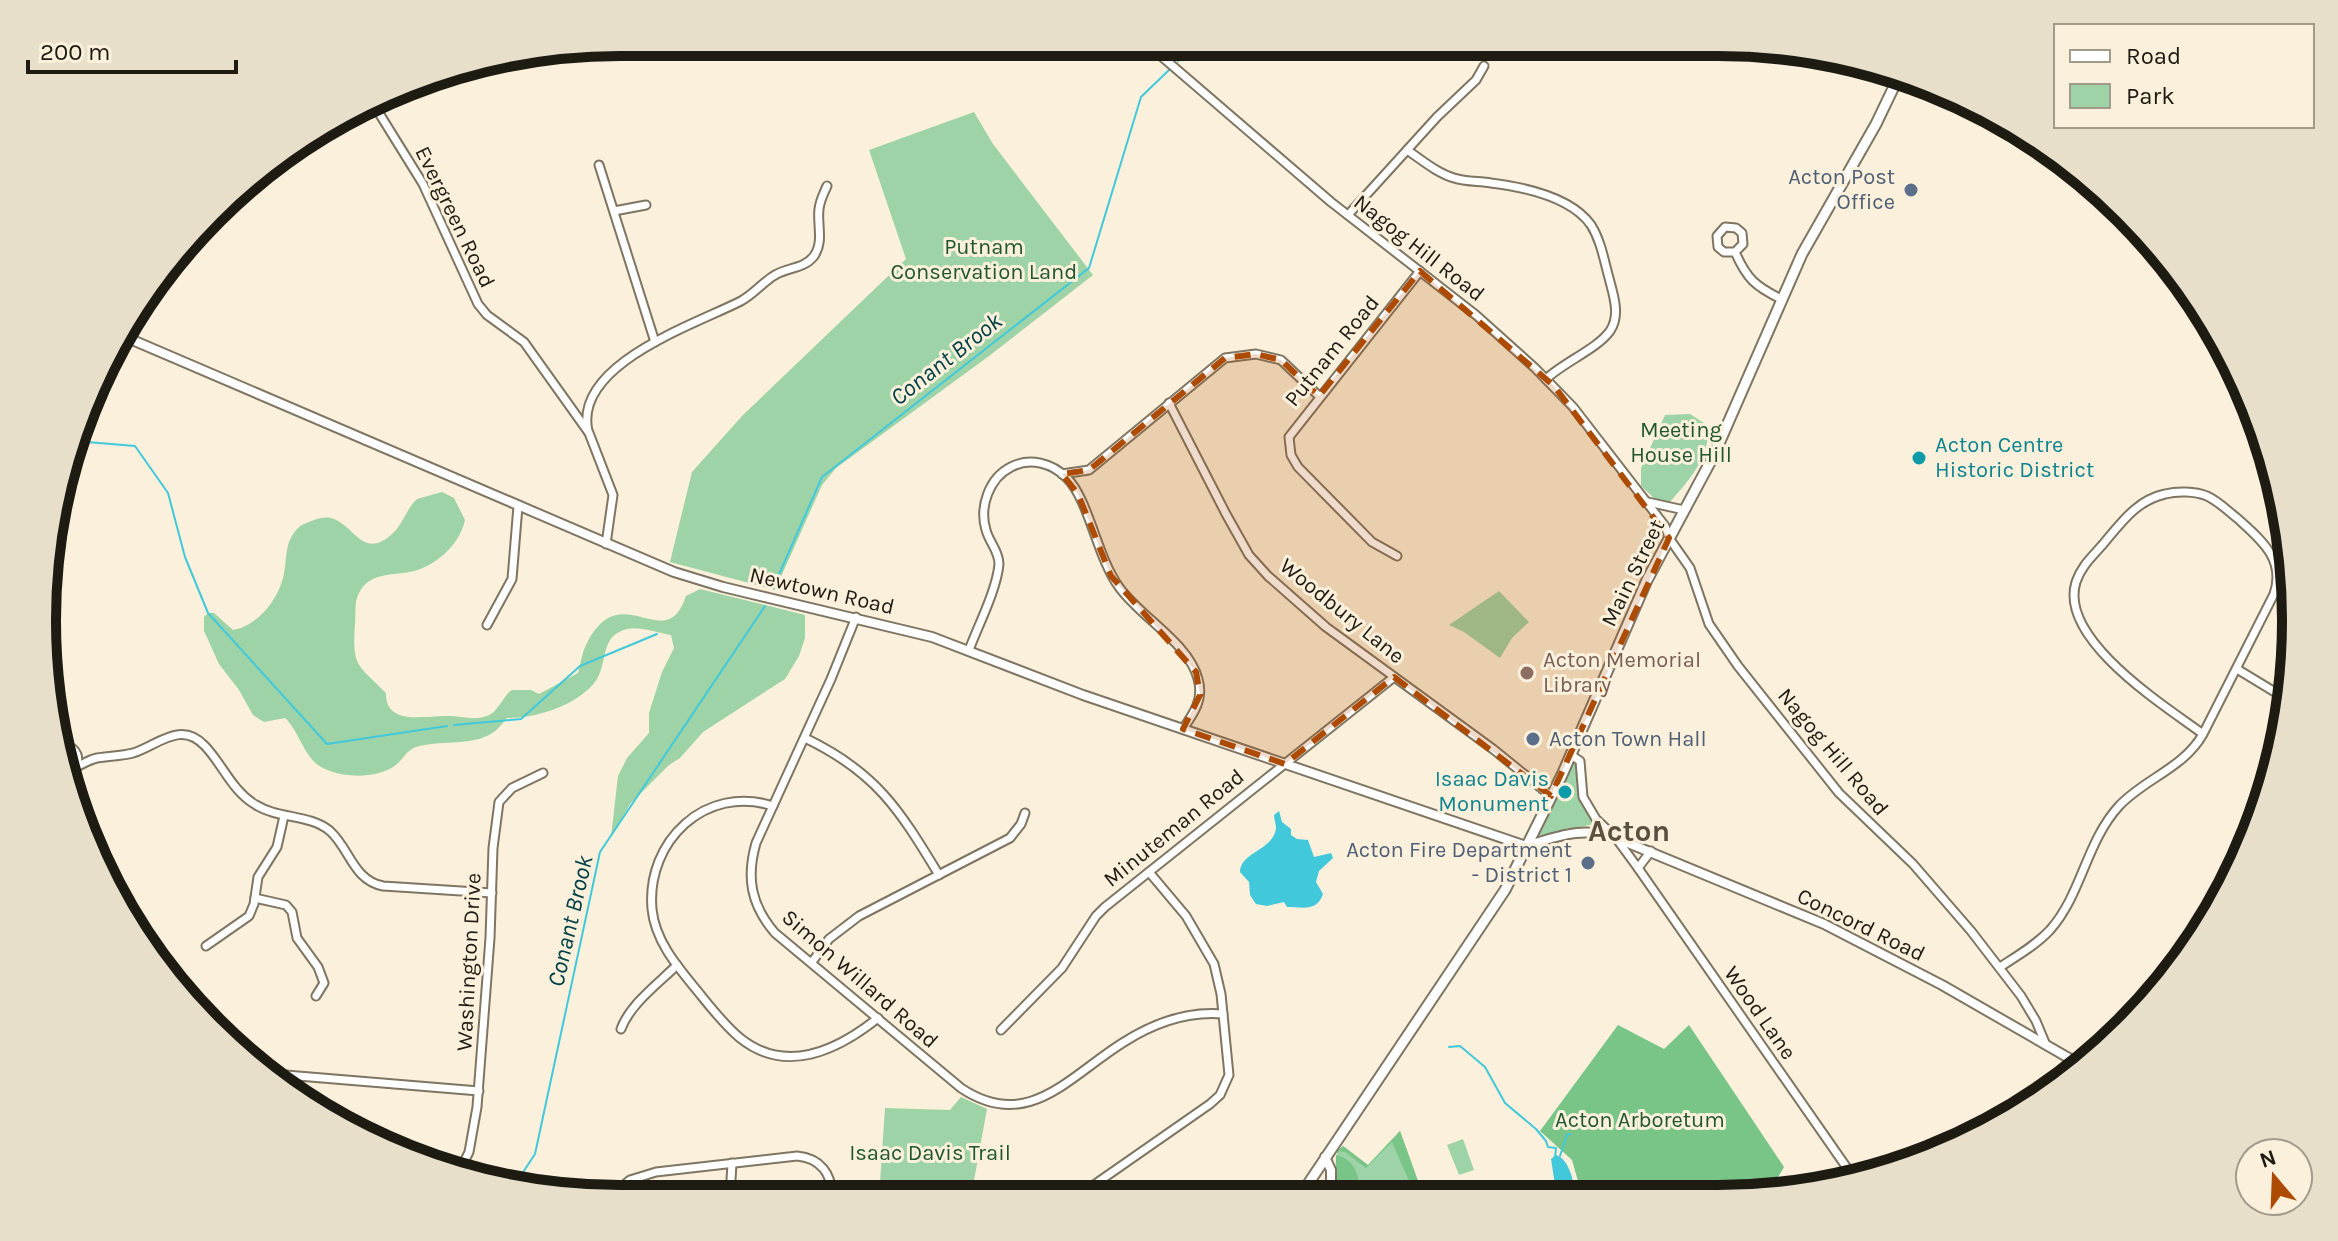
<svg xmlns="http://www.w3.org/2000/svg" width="2338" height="1241" viewBox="0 0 2338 1241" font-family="Karla,sans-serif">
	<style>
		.green { fill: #9dd3a6 }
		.forest { fill: #79c588 }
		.water { fill: #41c9db }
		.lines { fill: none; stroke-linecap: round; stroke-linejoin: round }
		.stream { stroke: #41c9db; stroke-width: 2 }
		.minor-casing { stroke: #7e7562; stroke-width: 11 }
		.tertiary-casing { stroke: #7e7562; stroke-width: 12 }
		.secondary-casing { stroke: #7e7562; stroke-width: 13 }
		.minor { stroke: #fff; stroke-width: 7 }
		.tertiary { stroke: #fff; stroke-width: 8 }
		.secondary { stroke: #fff; stroke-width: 9 }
		.marked { fill: #ac4b01; fill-opacity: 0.2; stroke: #ac4b01; stroke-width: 6; stroke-dasharray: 16 10; stroke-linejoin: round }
		.service-dot { fill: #5c6f8a; stroke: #faf0db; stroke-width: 3 }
		.culture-dot { fill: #0f9aa8; stroke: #faf0db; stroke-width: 3 }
		.education-dot { fill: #8d6e63; stroke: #faf0db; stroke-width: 3 }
		.labels { text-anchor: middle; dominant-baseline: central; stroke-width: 6; stroke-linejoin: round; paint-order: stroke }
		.service-label { font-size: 22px; fill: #4e5e75; stroke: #faf0db; text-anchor: end }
		.street-label { font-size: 22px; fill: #1e1b13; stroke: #faf0db }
		.park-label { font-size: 22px; fill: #20562e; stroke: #faf0db }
		.culture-label { font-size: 22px; fill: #0d838f; stroke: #faf0db; text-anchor: start }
		.education-label { font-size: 22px; fill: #785e54; stroke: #faf0db; text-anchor: start }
		.water-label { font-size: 24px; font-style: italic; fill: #004047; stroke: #faf0db }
		.district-label { font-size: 30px; font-weight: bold; fill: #59503f; stroke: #faf0db }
		.rim { fill: none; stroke: #1e1b13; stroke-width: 10 }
	</style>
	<rect width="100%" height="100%" fill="#faf0db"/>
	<g class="green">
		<path d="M974 112 993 144 1093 275 989 356 836 468 822 485 775 590 670 562 692 472 742 416 906 259 869 150Z"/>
		<path d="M1690 414 1710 427C1705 463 1692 477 1669 503L1655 499 1641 486V468L1665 415Z"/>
		<path d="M442 492 454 498 465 520C460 544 437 565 414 571 394 576 370 571 359 593 354 602 356 614 355 624 352 667 357 664 386 693 385 727 428 715 448 716 462 716 478 722 491 714 500 708 503 696 512 690H531L539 694 578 673C581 663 582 652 587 643 622 575 665 658 686 596L700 589 805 615V638L799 656 785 679 703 732 680 758 669 765 630 804 611 837 618 776 627 758 649 733V713L662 672 674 648 671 635C659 633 639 626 627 629 600 636 608 660 597 679 581 704 536 719 507 718 502 724 497 731 489 735 468 746 439 740 416 747 405 751 403 761 393 767 374 779 341 778 321 767 304 757 299 731 285 718L264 722 253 715 239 690 219 664 204 631V617L208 613H214L233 630C257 626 277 601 283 578 288 557 283 542 300 526 309 522 321 516 331 518 354 524 362 560 391 535 403 525 406 509 417 499Z"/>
		<path d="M1499 591 1529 622 1512 638 1500 658 1464 632 1449 625Z"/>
		<path d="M1570 762 1576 764 1578 794 1594 824 1547 834 1531 843Z"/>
		<path d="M961 1097 987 1109 971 1197H879L885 1108 950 1110Z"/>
		<path d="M1400 1131 1423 1195H1336L1337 1151 1343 1146 1368 1165Z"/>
		<path d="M1463 1139 1474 1170 1459 1175 1447 1145Z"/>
	</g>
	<g class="forest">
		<path d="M1618 1025 1664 1049 1689 1025 1784 1167 1777 1179 1787 1194 1582 1195 1572 1160 1540 1131Z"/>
		<path d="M1400 1131 1423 1195H1394L1410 1183 1392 1142 1366 1168 1345 1152 1337 1151 1343 1146 1368 1165Z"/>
		<path d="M1336 1155C1355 1159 1359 1175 1360 1192L1363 1195H1335Z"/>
	</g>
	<g class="water">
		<path d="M1279 811 1282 822 1291 829V835L1297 839 1308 840 1314 857 1331 853 1333 858 1319 871 1316 882 1323 894C1317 912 1302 907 1287 907L1284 902 1267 906 1256 904 1250 895 1249 882 1240 872C1240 852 1274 850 1276 828 1276 824 1274 819 1274 815Z"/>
		<path d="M1556 1155C1569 1159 1574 1181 1575 1195H1553L1555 1185 1551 1159Z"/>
	</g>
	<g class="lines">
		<g class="stream">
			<path d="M1178 61 1197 43"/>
			<path d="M75 441 135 446 168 493 185 557 208 613 327 744 447 726"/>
			<path d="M773 588 822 477 1089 268 1141 97 1170 69"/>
			<path d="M454 725 521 719 580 666 657 634"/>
			<path d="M1449 1047 1460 1046 1485 1067 1505 1103 1536 1129 1546 1141 1548 1147 1556 1148 1555 1157"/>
			<path d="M1560 1156 1567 1135 1570 1134"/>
			<path d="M514 1186 535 1154 600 852 765 606"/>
		</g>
		<g class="minor-casing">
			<g id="minor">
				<path d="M1146 43 1331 202 1476 315 1535 368 1573 407 1665 526 1669 538 1690 568 1709 624 1738 666 1839 793 1913 864 1971 931 2021 996 2036 1021 2046 1045"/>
				<path d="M374 105 423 184 478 304 487 315 524 342 589 433 613 495 606 544"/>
				<path d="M1407 150C1422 160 1437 173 1454 178 1466 182 1479 181 1491 183 1523 187 1571 197 1591 225 1601 241 1604 260 1609 278 1613 294 1621 315 1610 331 1597 349 1564 362 1546 379"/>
				<path d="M599 165 655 342"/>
				<path d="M614 211 646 205"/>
				<path d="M1348 215 1437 117 1476 80 1484 66"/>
				<path d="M1735 252 1743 244 1742 233 1736 228 1725 227 1717 236 1718 247 1724 252H1735C1747 279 1755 286 1781 299"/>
				<path d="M1169 403 1226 514 1249 555 1268 576 1326 627 1493 749 1551 796"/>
				<path d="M588 431C573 364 696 324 741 301 754 294 763 282 775 275 788 267 804 269 814 256 824 242 817 225 819 209 820 200 824 193 827 186"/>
				<path d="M1062 474 1089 470 1225 358 1256 354 1281 360 1319 396"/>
				<path d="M1648 502 1684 510"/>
				<path d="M1397 556 1372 542 1298 467 1291 455 1289 437 1420 271"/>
				<path d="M856 617 831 679 756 843C746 878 751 905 775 933L961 1088C1028 1133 1069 1076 1124 1042 1154 1023 1188 1011 1223 1014"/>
				<path d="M487 625 512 579 518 506"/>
				<path d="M969 650C978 626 997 589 999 564 999 551 989 542 986 530 979 507 989 478 1011 467 1030 457 1052 463 1067 478 1089 500 1097 557 1119 587 1140 617 1189 643 1198 679 1204 699 1194 713 1183 729"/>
				<path d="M2237 669 2288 700"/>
				<path d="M805 738C876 772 899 809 939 875"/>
				<path d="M64 746C77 747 82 759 73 769"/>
				<path d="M1571 755 1580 761 1583 797 1596 819 1616 838 1638 868 1854 1178"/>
				<path d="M69 770C79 767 87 760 97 758 109 756 122 756 133 753 158 745 181 720 205 746 223 765 232 791 256 805 278 819 310 814 330 831 350 849 353 880 383 886L492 893"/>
				<path d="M773 806C706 784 646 841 652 909 655 940 676 965 695 988 709 1005 723 1024 740 1038 786 1075 838 1050 878 1018"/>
				<path d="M1638 868 1651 851"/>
				<path d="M255 898 286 905 292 912 297 938 318 967 324 983 316 996"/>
				<path d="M206 946 249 916 254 904 258 877 277 847 284 816"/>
				<path d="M812 962 829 939 859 916 1010 838 1021 824 1025 813"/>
				<path d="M2000 967C2017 956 2036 945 2050 930 2082 894 2086 842 2119 806 2144 779 2184 768 2203 734 2165 706 2058 639 2076 582 2081 566 2093 556 2104 543 2121 523 2137 500 2165 494 2177 491 2195 491 2207 496 2218 501 2228 511 2237 518 2260 539 2286 559 2274 594L2203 734"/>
				<path d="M621 1029C630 1004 659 983 677 965"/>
				<path d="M1001 1030 1062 968 1096 916 1105 907 1394 677"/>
				<path d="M274 1074 479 1091"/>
				<path d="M458 1174 469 1152 477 1107 490 938 493 848 499 802 512 788 543 773"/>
				<path d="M1078 1196 1210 1104 1220 1095 1229 1075 1221 994 1214 964 1186 916 1149 872"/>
				<path d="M730 1197 732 1163"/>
				<path d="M609 1198 630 1180 656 1172 797 1156C820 1158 833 1174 831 1197"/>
			</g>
		</g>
		<g class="tertiary-casing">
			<g id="tertiary">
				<path d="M123 336 674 572 723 587 932 637 1083 695 1526 846C1559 836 1582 826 1616 838L1824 924 1942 985 2081 1065"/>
				<path d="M1325 1157 1331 1170V1195"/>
			</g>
		</g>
		<g class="secondary-casing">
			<path id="secondary" d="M1300 1196 1505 890 1562 775 1647 580 1714 455 1802 254 1876 124 1900 74"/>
		</g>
		<use href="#minor" class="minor"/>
		<use href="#tertiary" class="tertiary"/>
		<use href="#secondary" class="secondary"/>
	</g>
	<path class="marked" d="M1420 271 1554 386 1669 538 1551 796 1394 677 1285 764 1183 729 1200 695 1196 672 1111 576 1078 494 1062 474 1089 470 1225 358 1256 354 1281 360 1319 396Z"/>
	<g class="service-dot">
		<circle cx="1911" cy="190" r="8"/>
		<circle cx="1533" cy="739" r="8"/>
		<circle cx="1588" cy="863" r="8"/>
	</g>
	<g class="culture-dot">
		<circle cx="1919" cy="458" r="8"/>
		<circle cx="1565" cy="792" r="8"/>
	</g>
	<circle class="education-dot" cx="1527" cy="673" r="8"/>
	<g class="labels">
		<g class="service-label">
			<text x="1895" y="177">Acton Post<tspan x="1895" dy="25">Office</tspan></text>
			<text x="1549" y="739" text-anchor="start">Acton Town Hall</text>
			<text x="1572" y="850">Acton Fire Department<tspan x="1572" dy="25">- District 1</tspan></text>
		</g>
		<g class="street-label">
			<text transform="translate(455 217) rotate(64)">Evergreen Road</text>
			<text transform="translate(1419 248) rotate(38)">Nagog Hill Road</text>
			<text transform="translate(1332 351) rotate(-51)">Putnam Road</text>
			<text transform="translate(1633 573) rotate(-64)">Main Street</text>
			<text transform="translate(822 591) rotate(13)">Newtown Road</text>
			<text transform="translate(1342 611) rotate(39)">Woodbury Lane</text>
			<text transform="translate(1833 752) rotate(50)">Nagog Hill Road</text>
			<text transform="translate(1174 828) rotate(-39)">Minuteman Road</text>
			<text transform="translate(1861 925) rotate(26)">Concord Road</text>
			<text transform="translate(469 962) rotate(-87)">Washington Drive</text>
			<text transform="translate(860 979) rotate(41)">Simon Willard Road</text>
			<text transform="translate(1760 1013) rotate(55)">Wood Lane</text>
		</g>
		<g class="park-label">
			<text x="984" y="247">Putnam<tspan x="984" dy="25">Conservation Land</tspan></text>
			<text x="1681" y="430">Meeting<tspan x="1681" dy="25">House Hill</tspan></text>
			<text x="1640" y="1120">Acton Arboretum</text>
			<text x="930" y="1153">Isaac Davis Trail</text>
		</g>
		<g class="culture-label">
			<text x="1935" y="445">Acton Centre<tspan x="1935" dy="25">Historic District</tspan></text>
			<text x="1549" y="779" text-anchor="end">Isaac Davis<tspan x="1549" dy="25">Monument</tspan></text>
		</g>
		<g class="education-label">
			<text x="1543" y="660">Acton Memorial<tspan x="1543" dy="25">Library</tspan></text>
		</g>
		<g class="water-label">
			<text transform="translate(946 359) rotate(-38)">Conant Brook</text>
			<text transform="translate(570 921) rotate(-77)">Conant Brook</text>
		</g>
		<g class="district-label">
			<text x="1629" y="831">Acton</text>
		</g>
	</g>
	<path d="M0 0H2338V1241H0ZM620 56H1718A564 564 0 0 1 2282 620V621A564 564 0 0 1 1718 1185H620A564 564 0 0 1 56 621V620A564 564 0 0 1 620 56Z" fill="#e8dfcb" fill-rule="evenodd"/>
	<path class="rim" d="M620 56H1718A564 564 0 0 1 2282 620V621A564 564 0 0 1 1718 1185H620A564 564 0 0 1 56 621V620A564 564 0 0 1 620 56Z"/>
	<rect x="2054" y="24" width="260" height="104" fill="#faf0db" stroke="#a29b8b" stroke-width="2"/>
	<rect x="2070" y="50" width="40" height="12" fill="#ffffff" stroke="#a29b8b" stroke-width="2"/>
	<text x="2126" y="64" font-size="24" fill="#1e1b13">Road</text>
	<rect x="2070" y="84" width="40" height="24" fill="#9dd3a6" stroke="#a29b8b" stroke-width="2"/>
	<text x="2126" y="104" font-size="24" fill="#1e1b13">Park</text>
	<g transform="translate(2274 1177) rotate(341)"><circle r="38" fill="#faf0db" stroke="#a29b8b" stroke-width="2"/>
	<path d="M0-6L14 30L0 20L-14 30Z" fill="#ac4b01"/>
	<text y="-12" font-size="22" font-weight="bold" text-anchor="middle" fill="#1e1b13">N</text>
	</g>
	<path d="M28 60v12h208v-12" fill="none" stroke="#1e1b13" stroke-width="4"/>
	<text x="40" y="60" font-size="24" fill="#1e1b13" stroke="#faf0db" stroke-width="6" paint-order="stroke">200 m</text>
</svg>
